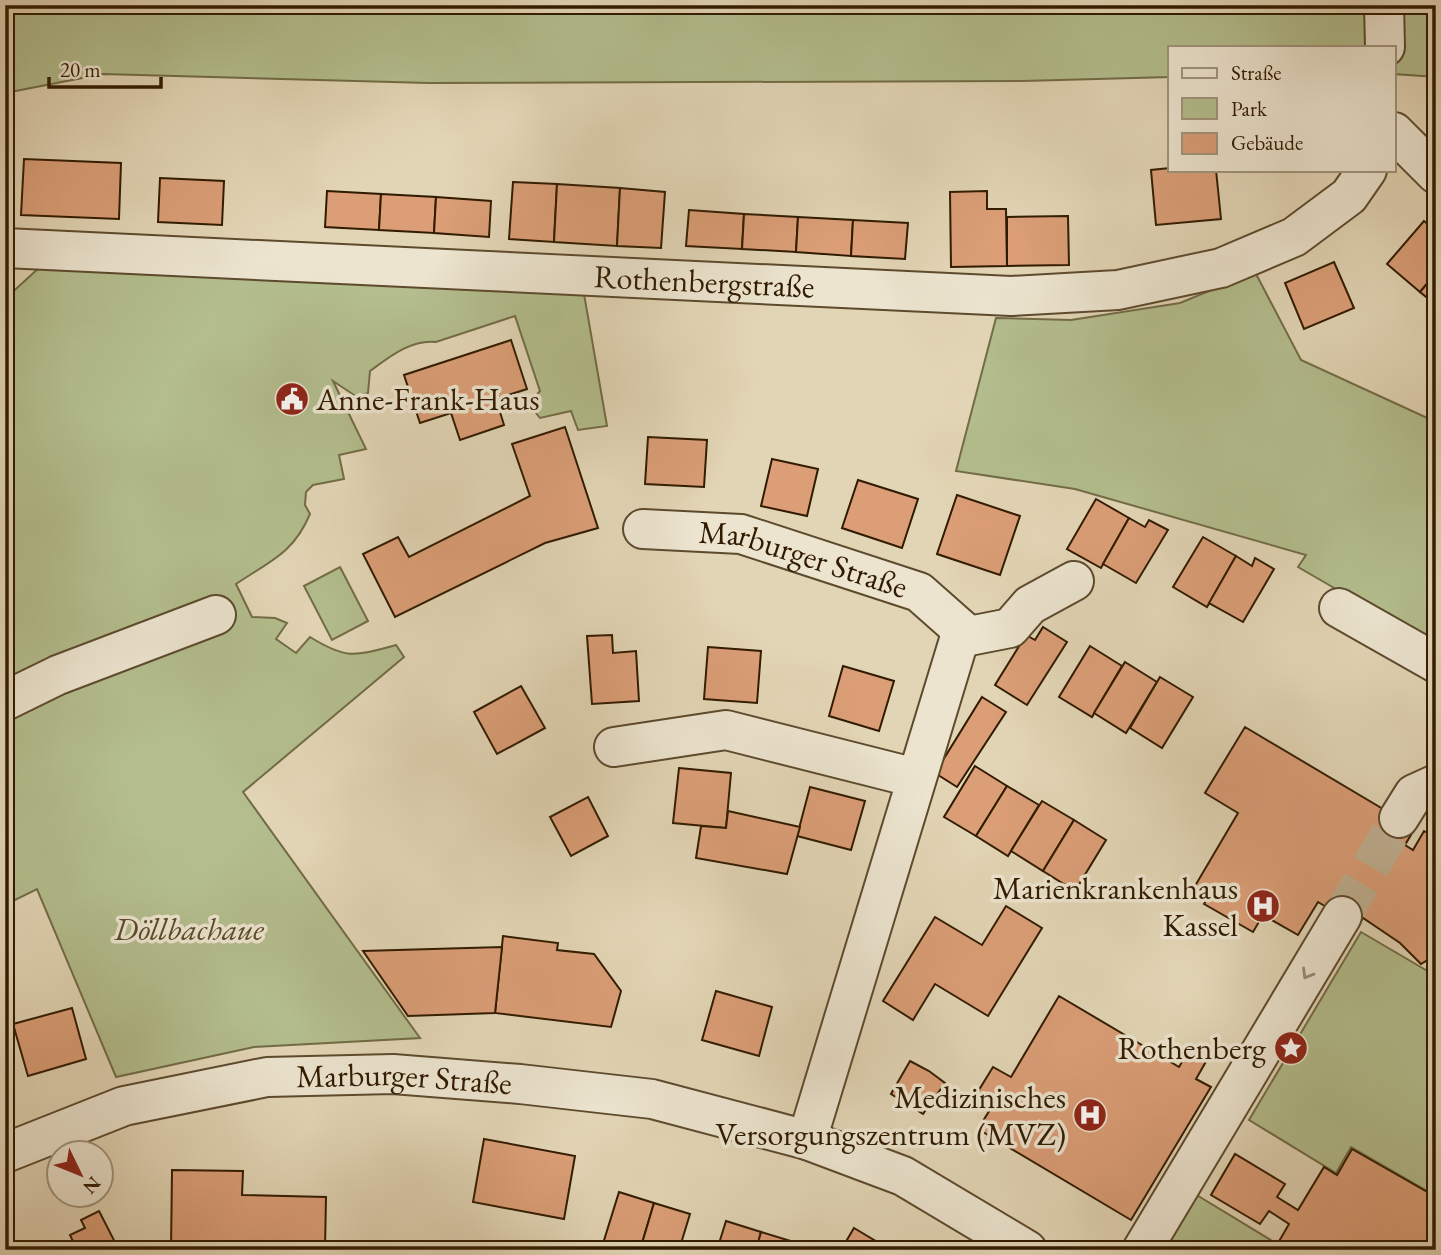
<svg xmlns="http://www.w3.org/2000/svg" width="1441" height="1255" viewBox="0 0 1441 1255" font-family="'EB Garamond',serif">
	<style>
		.green { fill: #b3bd8d; stroke: #726c46; stroke-width: 2 }
		.building { fill: #db9e77; stroke: #311b00; stroke-width: 2 }
		.lines { fill: none; stroke-linecap: round; stroke-linejoin: round }
		.minor-tunnel { stroke: #bfb091; stroke-width: 38; stroke-dasharray: 38 19; stroke-linecap: butt }
		.minor-casing { stroke: #5d4a2d; stroke-width: 42 }
		.minor { stroke: #ece4cf; stroke-width: 38 }
		.oneway { stroke: #988a72 }
		.labels { text-anchor: middle; dominant-baseline: central; stroke-width: 7; stroke-linejoin: round; paint-order: stroke }
		.street-label { font-size: 32px; fill: #311b00; stroke: #ece4cf }
		.poi-label { font-size: 32px; fill: #311b00; stroke: #ece4cf; text-anchor: end }
		.park-label { font-size: 32px; font-style: italic; fill: #584c2a; stroke: #ece4cf }
	</style>
	<rect width="100%" height="100%" fill="#e2d5b5"/>
	<filter id="stains"><feTurbulence type="fractalNoise" baseFrequency=".00286" numOctaves="4"/><feColorMatrix values="0 0 0 0 .2 0 0 0 0 .09 0 0 0 0 .02 0 0 0 .5 -.17"/></filter>
	<radialGradient id="worn" r=".72"><stop offset=".6" stop-color="#630" stop-opacity="0"/><stop offset="1" stop-color="#630" stop-opacity=".3"/></radialGradient>
	<g class="green">
		<path d="M5 5H1436V77L1394 74V47H1170V77L1023 81 429 83 103 74 5 93Z"/>
		<path d="M41 266 584 294 607 426 578 430 571 411 540 418 532 408 535 397 540 391 515 316 436 342C411 339 388 358 370 371L368 393 357 397 333 381 366 449 339 455 344 479 313 485 306 492 305 505 310 514C293 554 270 561 236 584L252 617 275 618 287 623 276 639 296 653 310 637C347 660 355 656 396 645L404 657 243 792 420 1038 254 1047 116 1077 37 889 5 905V299Z"/>
		<path d="M1255 272 1301 360 1436 422V647L1298 567 1306 555 1075 489 956 471 996 318 1071 320 1180 303Z"/>
		<path d="M340 567 368 621 332 640 304 586Z"/>
		<path d="M1361 932 1436 976V1141L1430 1151 1436 1154V1196L1351 1147 1336 1173 1249 1120Z"/>
		<path d="M1195 1194 1274 1242 1270 1250H1159Z"/>
	</g>
	<g class="building">
		<path d="M24 159 121 163 119 219 21 215Z"/>
		<path d="M1170 168 1216 170 1221 219 1156 225 1151 170Z"/>
		<path d="M160 178 224 181 222 225 158 222Z"/>
		<path d="M513 182 557 184 554 242 509 239Z"/>
		<path d="M557 184 620 188 617 246 554 242Z"/>
		<path d="M620 188 665 192 661 248 617 246Z"/>
		<path d="M327 191 381 194 379 230 325 227Z"/>
		<path d="M987 191V209H1006L1007 266 951 267 950 192Z"/>
		<path d="M381 194 436 197 434 233 379 230Z"/>
		<path d="M436 197 491 201 489 237 434 233Z"/>
		<path d="M689 210 744 214 742 249 686 246Z"/>
		<path d="M744 214 798 217 796 252 742 249Z"/>
		<path d="M1068 216 1069 265 1007 266V217Z"/>
		<path d="M798 217 853 220 851 256 796 252Z"/>
		<path d="M853 220 908 223 905 259 851 256Z"/>
		<path d="M1424 221 1436 231V273L1420 292 1387 264Z"/>
		<path d="M1334 262 1354 308 1304 329 1285 283Z"/>
		<path d="M1436 273V305L1420 292Z"/>
		<path d="M511 340 527 389 496 399 504 425 460 440 451 413 420 423 404 375Z"/>
		<path d="M565 427 598 528 545 543 395 617 363 554 398 537 409 557 530 496 512 444Z"/>
		<path d="M648 437 707 440 704 487 645 484Z"/>
		<path d="M772 459 818 469 807 516 761 506Z"/>
		<path d="M858 480 918 499 902 548 842 528Z"/>
		<path d="M957 495 1020 516 1000 575 937 554Z"/>
		<path d="M1096 499 1129 518 1101 568 1067 549Z"/>
		<path d="M1129 518 1145 527 1149 520 1168 530 1136 583 1103 564Z"/>
		<path d="M1203 537 1236 556 1207 607 1173 587Z"/>
		<path d="M1236 556 1252 566 1255 558 1274 569 1243 622 1209 603Z"/>
		<path d="M1043 627 1067 642 1027 705 995 685 1026 635 1035 640Z"/>
		<path d="M612 635 613 653 636 651 639 701 592 704 587 636Z"/>
		<path d="M1090 646 1122 666 1092 717 1059 697Z"/>
		<path d="M708 647 761 651 757 703 704 699Z"/>
		<path d="M1125 662 1157 682 1126 733 1094 713Z"/>
		<path d="M843 666 894 681 879 731 829 716Z"/>
		<path d="M1160 677 1193 697 1162 748 1130 728Z"/>
		<path d="M521 686 545 728 497 754 474 712Z"/>
		<path d="M982 697 1006 712 957 787 935 773Z"/>
		<path d="M1245 727 1415 828 1405 845 1413 850 1424 831 1436 838V970L1426 961 1421 964 1400 943 1363 918 1358 926 1318 902 1298 935 1263 915 1253 932 1204 904 1207 899 1192 891 1238 813 1205 793Z"/>
		<path d="M975 766 1007 786 976 836 944 817Z"/>
		<path d="M679 768 731 773 726 828 673 823Z"/>
		<path d="M1007 786 1039 805 1008 856 976 836Z"/>
		<path d="M810 787 865 801 851 850 797 836Z"/>
		<path d="M588 797 608 836 571 856 550 817Z"/>
		<path d="M1042 801 1074 820 1043 871 1011 851Z"/>
		<path d="M728 811 800 827 787 874 696 858 701 826 726 828Z"/>
		<path d="M1074 820 1106 840 1075 891 1043 871Z"/>
		<path d="M1006 906 1042 928 988 1016 935 984 913 1020 883 1001 935 917 982 945Z"/>
		<path d="M503 936 558 943 557 950 594 954 621 991 611 1027 495 1013Z"/>
		<path d="M502 947 495 1013 408 1016 363 951Z"/>
		<path d="M716 991 772 1007 759 1056 702 1040Z"/>
		<path d="M1059 996 1179 1067 1191 1047 1208 1058 1196 1079 1211 1087 1131 1220 978 1129 991 1108 974 1098 993 1067 1011 1077Z"/>
		<path d="M72 1008 86 1059 28 1076 13 1024Z"/>
		<path d="M910 1061 929 1071 945 1083 923 1114 891 1094Z"/>
		<path d="M484 1139 575 1156 564 1219 473 1202Z"/>
		<path d="M1352 1149 1436 1197V1250H1274L1289 1224 1269 1211 1260 1224 1211 1195 1235 1154 1285 1184 1277 1197 1298 1210 1324 1167 1337 1175Z"/>
		<path d="M172 1170 243 1171 242 1195 326 1197 325 1250H171Z"/>
		<path d="M619 1192 654 1203 640 1250H601Z"/>
		<path d="M654 1203 690 1214 679 1250H640Z"/>
		<path d="M99 1211 119 1250H77L70 1235 85 1228 81 1220Z"/>
		<path d="M726 1221 761 1232 756 1250H717Z"/>
		<path d="M854 1228 889 1249 888 1250H841Z"/>
		<path d="M761 1232 797 1243 795 1250H756Z"/>
	</g>
	<g class="lines">
		<path class="minor-tunnel" d="M1342 916 1399 818"/>
		<g class="minor-casing">
			<g id="minor">
				<path d="M1384 5 1385 47"/>
				<path d="M1394 132 1436 174"/>
				<path id="s1" d="M5 248 1011 296 1118 290 1221 268 1294 237 1349 196 1367 170"/>
				<path id="s2" d="M643 529 741 534 919 592 962 630 807 1140"/>
				<path d="M1339 608 1436 663"/>
				<path d="M959 638 1010 628 1030 605 1074 581"/>
				<path d="M5 701 58 675 216 615"/>
				<path d="M614 747 726 730 916 778"/>
				<path d="M1399 818 1414 794 1436 784"/>
				<path id="s3" d="M5 1153 124 1106 267 1077 393 1074 520 1084 652 1099 807 1140 903 1176 1027 1250"/>
				<path d="M1142 1250 1342 916"/>
			</g>
		</g>
		<use href="#minor" class="minor"/>
	</g>
	<defs><path id="oneway-chevron" d="M-2-3.5L2.5 0L-2 3.5" fill="none" stroke-width="1.6" stroke-linecap="round" stroke-linejoin="round" transform="scale(1.75)"/></defs>
	<use class="oneway" href="#oneway-chevron" transform="translate(1307 974) rotate(121)"/>
	<defs>
		<g id="civic-disc" transform="scale(1.75)"><circle r="9.5" fill="#8f2418" stroke="#ece4cf"/><path d="M-.6-6.5H3V-4.5H.6V-3L4-1V1h2V6H-6V1h2V-1L-.6-3ZM-1.2 2.5V6h2.4V2.5Z" fill="#fff"/></g>
		<g id="hospital-disc" transform="scale(1.75)"><circle r="9.5" fill="#8f2418" stroke="#ece4cf"/><path d="M-5-5h3v3.5h4V-5h3V5h-3V1.5h-4V5h-3Z" fill="#fff"/></g>
		<g id="sight-disc" transform="scale(1.75)"><circle r="9.5" fill="#8f2418" stroke="#ece4cf"/><path d="M0-6L1.8-2.2L6-1.7L2.9 1.2L3.7 5.4L0 3.3L-3.7 5.4L-2.9 1.2L-6-1.7L-1.8-2.2Z" fill="#fff"/></g>
	</defs>
	<g fill-rule="evenodd">
		<use href="#civic-disc" x="292" y="399"/>
		<use href="#hospital-disc" x="1263" y="906"/>
		<use href="#sight-disc" x="1291" y="1048"/>
		<use href="#hospital-disc" x="1090" y="1115"/>
	</g>
	<g class="labels">
		<g class="street-label">
			<text stroke="none"><textPath href="#s1" startOffset="700">Rothenbergstraße</textPath></text>
			<text stroke="none"><textPath href="#s2" startOffset="164">Marburger Straße</textPath></text>
			<text stroke="none"><textPath href="#s3" startOffset="411">Marburger Straße</textPath></text>
		</g>
		<g class="poi-label">
			<text x="316" y="399" text-anchor="start">Anne-Frank-Haus</text>
			<text x="1238" y="888">Marienkrankenhaus<tspan x="1238" dy="37">Kassel</tspan></text>
			<text x="1266" y="1048">Rothenberg</text>
			<text x="1066" y="1097">Medizinisches<tspan x="1066" dy="37">Versorgungszentrum (MVZ)</tspan></text>
		</g>
		<g class="park-label">
			<text x="189" y="929">Döllbachaue</text>
		</g>
	</g>
	<rect width="1441" height="1255" fill="none" stroke="#e2d5b5" stroke-width="28"/>
	<rect x="7" y="7" width="1427" height="1241" fill="none" stroke="#311b00" stroke-width="3.5"/>
	<rect x="14" y="14" width="1413" height="1227" fill="none" stroke="#311b00" stroke-width="2"/>
	<rect x="1168" y="46" width="228" height="126" fill="#ece4cf" stroke="#a1947c" stroke-width="2"/>
	<rect x="1182" y="68" width="35" height="10" fill="#ece4cf" stroke="#a1947c" stroke-width="2"/>
	<text x="1231" y="80" font-size="21" fill="#311b00">Straße</text>
	<rect x="1182" y="98" width="35" height="21" fill="#b3bd8d" stroke="#a1947c" stroke-width="2"/>
	<text x="1231" y="116" font-size="21" fill="#311b00">Park</text>
	<rect x="1182" y="133" width="35" height="21" fill="#db9e77" stroke="#a1947c" stroke-width="2"/>
	<text x="1231" y="150" font-size="21" fill="#311b00">Gebäude</text>
	<g transform="translate(80 1174) rotate(133)"><circle r="33" fill="#ece4cf" stroke="#a1947c" stroke-width="2"/>
	<path d="M0-5L12 26L0 18L-12 26Z" fill="#8f2418"/>
	<text y="-10" font-size="19" font-weight="bold" text-anchor="middle" fill="#311b00">N</text>
	</g>
	<path d="M49 77v10h112v-10" fill="none" stroke="#311b00" stroke-width="3.5"/>
	<text x="60" y="77" font-size="21" fill="#311b00" stroke="#ece4cf" stroke-width="5" paint-order="stroke">20 m</text>
	<rect width="100%" height="100%" filter="url(#stains)"/>
	<rect width="100%" height="100%" fill="url(#worn)"/>
</svg>
